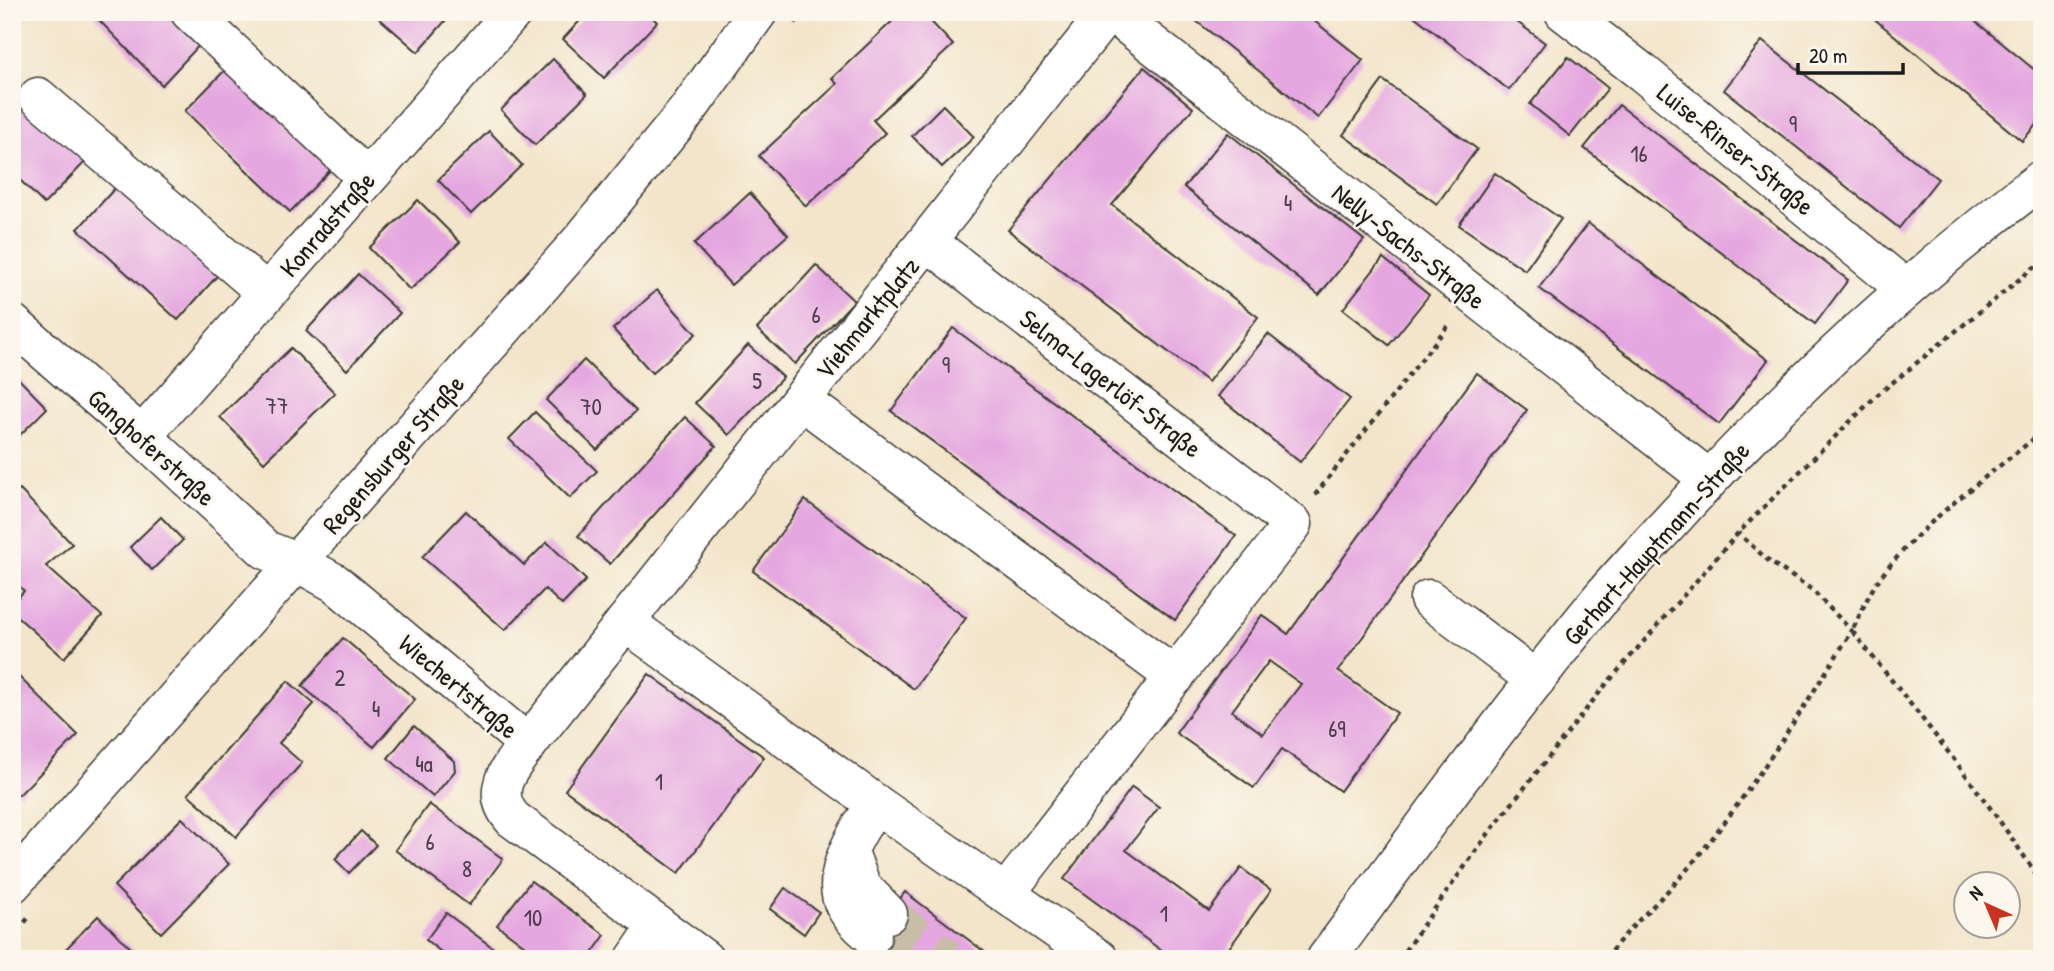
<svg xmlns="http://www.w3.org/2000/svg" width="2054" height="971" viewBox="0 0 2054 971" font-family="'Patrick Hand',sans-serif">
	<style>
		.building { fill: #e5a7e0; fill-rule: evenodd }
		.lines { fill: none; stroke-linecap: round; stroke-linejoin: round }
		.minor-tunnel { stroke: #c8bda7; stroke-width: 38; stroke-dasharray: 38 19; stroke-linecap: butt }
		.minor-casing { stroke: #3c3a36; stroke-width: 41 }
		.path { stroke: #3c3a36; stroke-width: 4.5; stroke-dasharray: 5 5; stroke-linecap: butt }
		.minor { stroke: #fff; stroke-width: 38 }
		.labels { text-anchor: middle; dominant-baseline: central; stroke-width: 5; stroke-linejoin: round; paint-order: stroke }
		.number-label { font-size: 23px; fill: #4e3f4d }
		.street-label { font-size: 26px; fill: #1c1c1c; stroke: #fbf7ec }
	</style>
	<rect width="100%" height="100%" fill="#fbf7ec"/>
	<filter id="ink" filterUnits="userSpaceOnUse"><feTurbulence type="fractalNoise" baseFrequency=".0143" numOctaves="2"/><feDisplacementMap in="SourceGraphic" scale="14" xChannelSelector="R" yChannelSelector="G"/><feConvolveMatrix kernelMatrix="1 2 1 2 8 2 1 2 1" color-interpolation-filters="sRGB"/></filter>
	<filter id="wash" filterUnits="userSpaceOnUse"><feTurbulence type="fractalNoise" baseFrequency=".00686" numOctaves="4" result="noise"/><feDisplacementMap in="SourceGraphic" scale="28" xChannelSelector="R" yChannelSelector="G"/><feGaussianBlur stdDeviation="1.57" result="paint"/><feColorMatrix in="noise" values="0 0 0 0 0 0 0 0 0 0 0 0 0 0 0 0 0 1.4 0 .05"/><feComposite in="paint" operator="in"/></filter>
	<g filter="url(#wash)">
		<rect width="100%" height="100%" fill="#f3e5ca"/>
		<g id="blocks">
			<g class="building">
				<path d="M97 12H179L205 39 162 85 94 15Z"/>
				<path d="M372 12H453L418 52Z"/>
				<path d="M588 12H647L657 22 604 78 563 39Z"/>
				<path d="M902 12H922L953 45 873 120 885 133 806 206 759 156 837 84 832 78Z"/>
				<path d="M1185 12H1303L1363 60 1318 118Z"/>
				<path d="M1409 12H1504L1545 43 1509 90Z"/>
				<path d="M1866 12H1964L2042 76V118L2022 141Z"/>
				<path d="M1762 41 1938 179 1899 228 1724 90Z"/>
				<path d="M1568 57 1608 88 1570 136 1530 104Z"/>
				<path d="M553 59 587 94 535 145 501 110Z"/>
				<path d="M233 62 338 162 290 212 185 111Z"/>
				<path d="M1144 67 1193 108 1112 205 1258 317 1208 382 1008 230Z"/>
				<path d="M1383 80 1477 149 1437 204 1343 135Z"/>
				<path d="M12 87 87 160 44 204 12 172Z"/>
				<path d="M943 105 974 137 942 167 912 136Z"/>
				<path d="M1619 105 1848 280 1815 324 1584 148Z"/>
				<path d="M489 131 522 165 471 214 438 180Z"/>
				<path d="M1228 133 1364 240 1319 295 1184 187Z"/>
				<path d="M1495 173 1561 219 1525 270 1459 225Z"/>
				<path d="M125 177 225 267 178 320 78 229Z"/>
				<path d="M750 193 788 235 731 285 694 244Z"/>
				<path d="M418 200 460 242 410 290 369 248Z"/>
				<path d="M1588 223 1768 360 1719 424 1539 288Z"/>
				<path d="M1383 258 1429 295 1389 345 1343 309Z"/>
				<path d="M816 265 854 301 795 364 757 329Z"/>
				<path d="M358 274 400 313 347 370 306 331Z"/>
				<path d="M657 290 696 334 652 373 613 329Z"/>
				<path d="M953 328 1236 536 1175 620 891 411Z"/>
				<path d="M1268 334 1350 399 1300 462 1218 396Z"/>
				<path d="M748 345 783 377 729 435 695 403Z"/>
				<path d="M291 348 335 393 264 462 220 417Z"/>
				<path d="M584 360 636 411 597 450 546 400Z"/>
				<path d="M12 372 47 408 15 440 12 437Z"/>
				<path d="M1477 373 1527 410 1338 671 1397 713 1340 791 1282 749 1254 788 1176 733 1262 615 1288 634ZM1269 661 1301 684 1263 734 1232 711Z"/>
				<path d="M535 412 597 471 570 498 509 439Z"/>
				<path d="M685 417 716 446 610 564 578 536Z"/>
				<path d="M20 490 72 544 46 566 102 616 64 658 12 612V604L24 591 12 578V497Z"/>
				<path d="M805 500 966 618 914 689 753 571Z"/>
				<path d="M466 511 524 565 547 542 586 580 562 605 545 589 505 630 422 557Z"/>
				<path d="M161 517 183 540 152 570 130 547Z"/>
				<path d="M343 638 415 699 374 747 302 686Z"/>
				<path d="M12 670 78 735 19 795 12 789Z"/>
				<path d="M649 674 764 757 679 873 565 790Z"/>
				<path d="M288 681 314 704 279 743 302 763 236 837 188 794Z"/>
				<path d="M414 726 454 761 455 771 433 797 388 758Z"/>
				<path d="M1132 787 1159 807 1126 850 1209 911 1241 868 1271 890 1221 959H1173L1064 879Z"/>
				<path d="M429 804 503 859 469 905 395 850Z"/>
				<path d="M182 818 229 864 161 933 114 886Z"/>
				<path d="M361 831 376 845 349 873 335 859Z"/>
				<path d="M531 881 605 935 588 959H542L497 925Z"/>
				<path d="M785 888 819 912 804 934 770 909Z"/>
				<path d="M905 892 994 959H855Z"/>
				<path d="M446 913 496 950 490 959H450L426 940Z"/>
				<path d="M98 916 142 959H56Z"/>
			</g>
		</g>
	</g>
	<g filter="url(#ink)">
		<use href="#blocks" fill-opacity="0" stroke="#3c3a36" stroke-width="2"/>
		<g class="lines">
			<g class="minor-tunnel">
				<path d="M888 914 948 959"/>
				<path d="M872 936 902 959"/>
			</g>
			<g class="minor-casing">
				<g id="minor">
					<path d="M190 12 367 178"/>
					<path d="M1111 12 1709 479"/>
					<path d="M1564 12 1643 73 1906 289"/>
					<path d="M38 97 267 293"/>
					<path d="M928 242 1293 524 1006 893"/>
					<path d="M12 323 142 436 266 550 297 562 335 583 528 744C510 767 488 791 513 819L704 959"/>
					<path d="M801 400 1175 677"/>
					<path d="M142 436 513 12"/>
					<path d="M1429 599 1536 680"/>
					<path d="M625 622 1108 12"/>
					<path d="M528 744 625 622 876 804 1099 959"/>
					<path d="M850 855 862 887 888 914"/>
					<path d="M12 884 584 237 687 111 758 12"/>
					<path d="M872 936C861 927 848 915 843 902 831 871 859 828 876 804"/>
					<path d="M635 959 658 925"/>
					<path d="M1326 959C1416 837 1505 715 1601 598 1624 571 1649 545 1673 519 1785 395 1908 280 2042 179"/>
				</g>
			</g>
			<g class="path">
				<path d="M795 23 802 12"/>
				<path d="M2042 432C1986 478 1924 520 1880 578 1868 594 1861 613 1852 631 1918 713 1984 794 2042 883"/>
				<path d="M1315 495 1450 323"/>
				<path d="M12 938 29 917"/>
				<path d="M1399 959 1485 838 1603 688 1738 533 1876 396 2042 261"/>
				<path d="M1605 959C1629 927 1659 902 1685 872 1748 797 1800 713 1852 631L1811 589 1770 562 1738 533"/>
			</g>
			<use href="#minor" class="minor"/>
		</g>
	</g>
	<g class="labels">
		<g class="number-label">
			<text x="1793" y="123">9</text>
			<text x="1639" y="153">16</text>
			<text x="1288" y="202">4</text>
			<text x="816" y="314">6</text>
			<text x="946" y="364">9</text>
			<text x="757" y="380">5</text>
			<text x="277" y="405">77</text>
			<text x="591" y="406">70</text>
			<text x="340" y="677">2</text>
			<text x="376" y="708">4</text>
			<text x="1337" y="728">69</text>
			<text x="424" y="763">4a</text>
			<text x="659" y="781">1</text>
			<text x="430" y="841">6</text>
			<text x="467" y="868">8</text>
			<text x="1164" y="913">1</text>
			<text x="533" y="917">10</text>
		</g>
		<g class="street-label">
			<text transform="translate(1736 149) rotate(39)">Luise-Rinser-Straße</text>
			<text transform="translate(327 224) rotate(-49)">Konradstraße</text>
			<text transform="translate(1409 246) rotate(38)">Nelly-Sachs-Straße</text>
			<text transform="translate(867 318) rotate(-51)">Viehmarktplatz</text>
			<text transform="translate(1111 383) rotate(38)">Selma-Lagerlöf-Straße</text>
			<text transform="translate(152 447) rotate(42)">Ganghoferstraße</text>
			<text transform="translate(393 454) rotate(-49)">Regensburger Straße</text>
			<text transform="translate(1656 543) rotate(-48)">Gerhart-Hauptmann-Straße</text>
			<text transform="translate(459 686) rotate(40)">Wiechertstraße</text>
		</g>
	</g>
	<rect width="2054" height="971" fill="none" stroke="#fbf7ec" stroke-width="42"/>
	<g transform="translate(1987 905) rotate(316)"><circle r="33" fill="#fbf7ec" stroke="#a29f99" stroke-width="2"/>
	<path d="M0-5L12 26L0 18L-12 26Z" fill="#c8321e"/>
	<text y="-10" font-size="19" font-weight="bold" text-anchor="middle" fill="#1c1c1c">N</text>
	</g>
	<path d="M1798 63v10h105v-10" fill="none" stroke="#1c1c1c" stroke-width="3.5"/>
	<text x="1809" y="63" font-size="21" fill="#1c1c1c" stroke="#fbf7ec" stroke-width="5" paint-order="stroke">20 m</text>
</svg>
